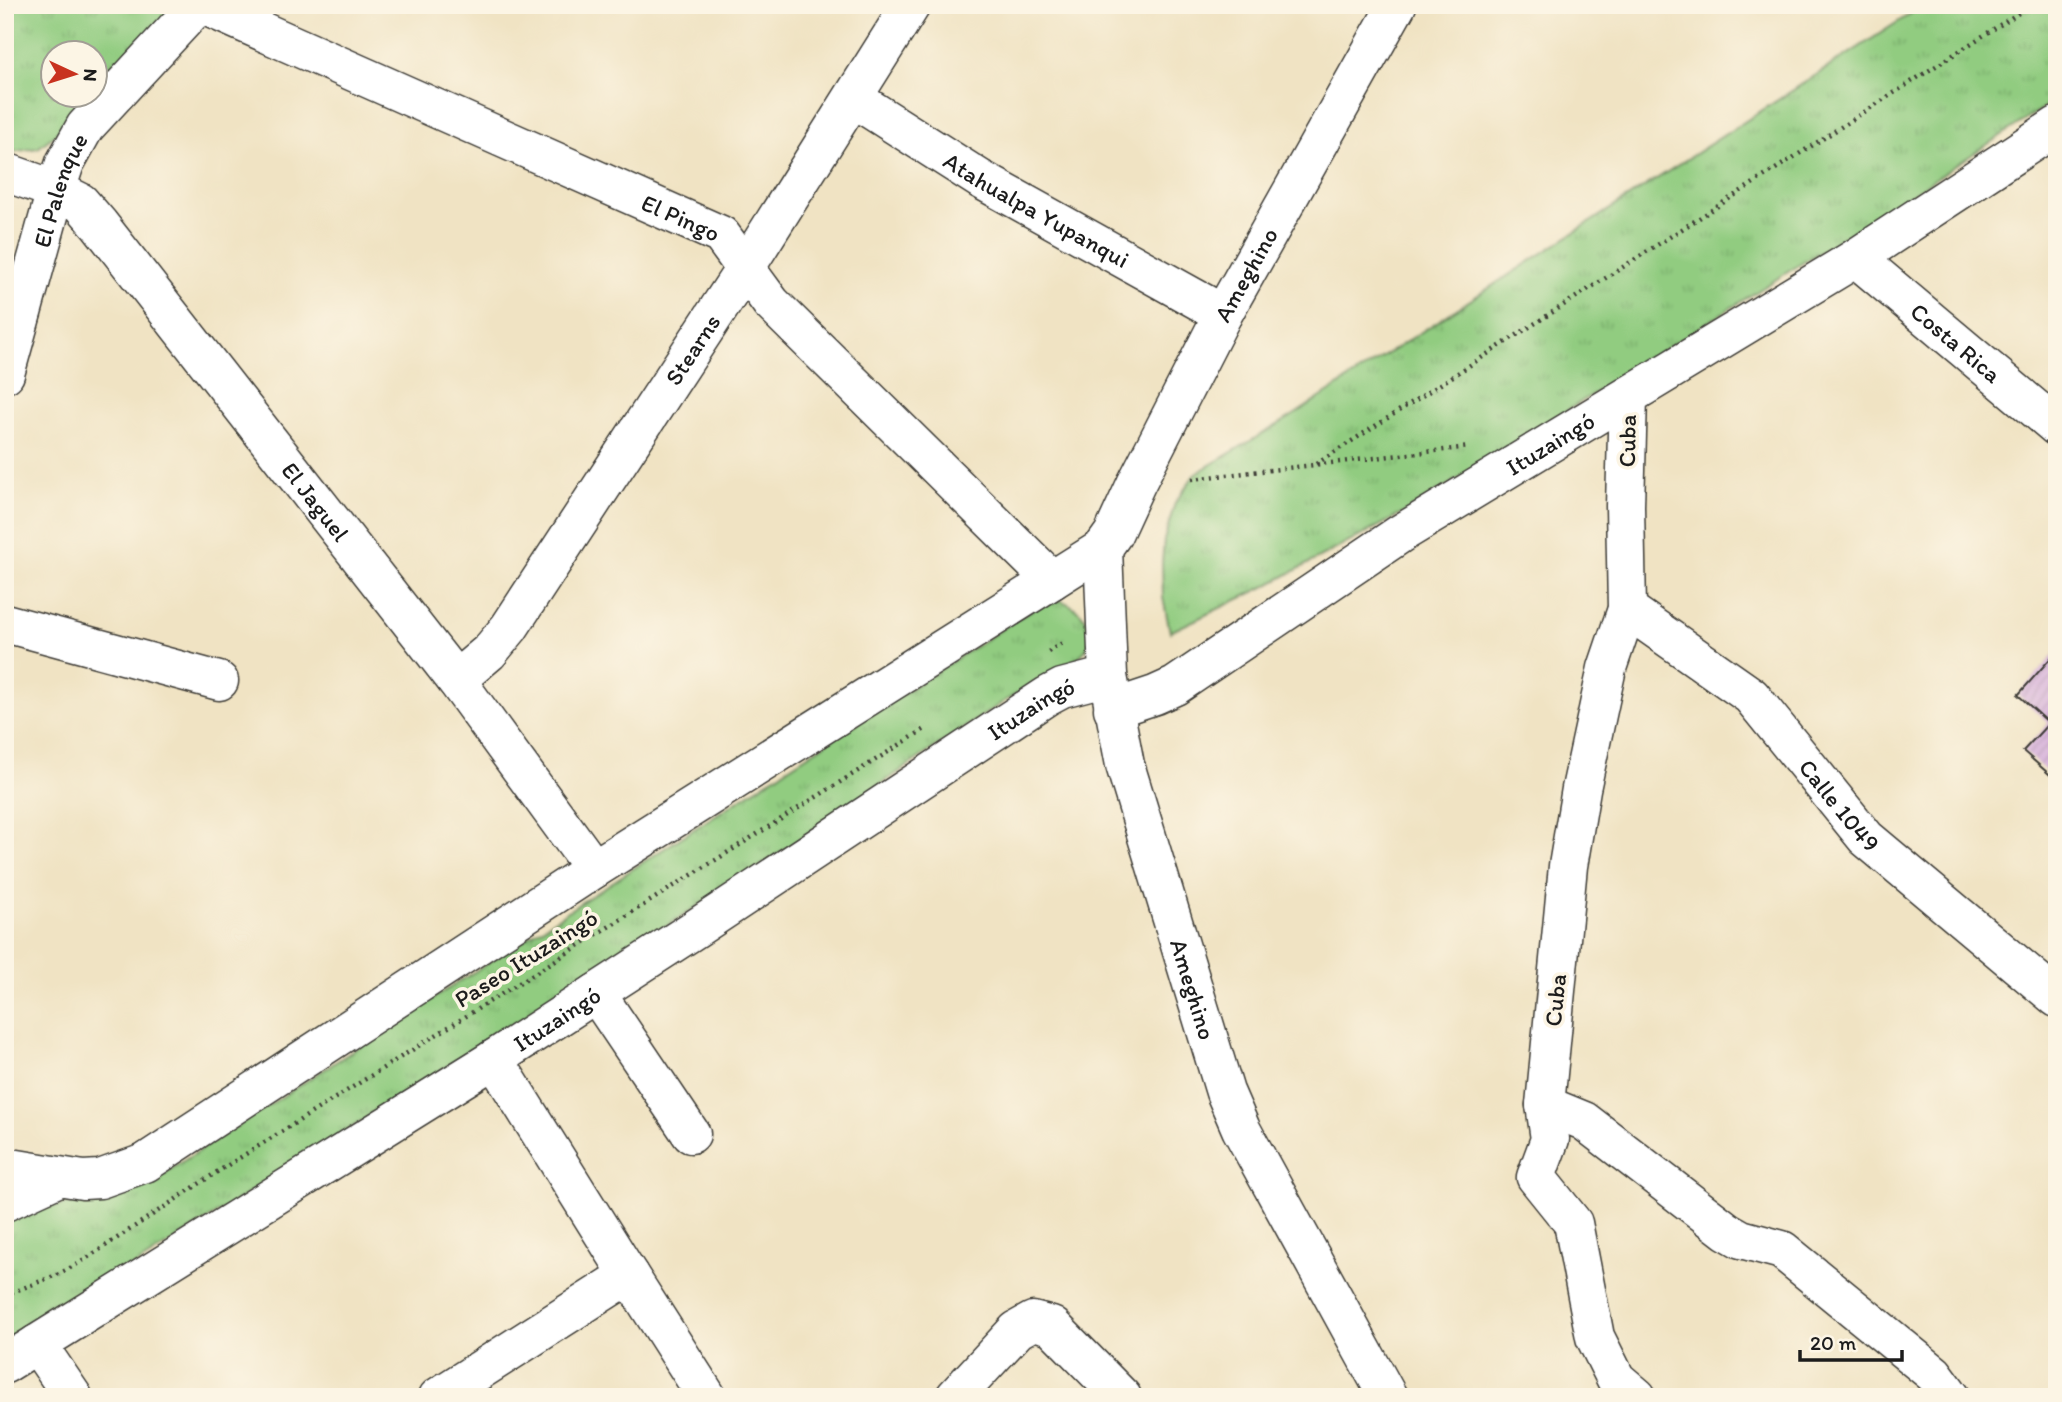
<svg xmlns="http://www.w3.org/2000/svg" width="2062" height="1402" viewBox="0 0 2062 1402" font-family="Itim,sans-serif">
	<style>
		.grass { fill: url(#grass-tufts); stroke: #56744e; stroke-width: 2; fill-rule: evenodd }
		.building { fill: url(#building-hatch) }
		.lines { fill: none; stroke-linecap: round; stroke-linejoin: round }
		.minor-casing { stroke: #3c3a35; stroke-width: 41 }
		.path { stroke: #3c3a35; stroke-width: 4.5; stroke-dasharray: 2 5; stroke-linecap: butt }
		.minor { stroke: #fff; stroke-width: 38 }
		.labels { text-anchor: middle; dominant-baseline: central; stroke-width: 7; stroke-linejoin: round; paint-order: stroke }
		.street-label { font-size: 24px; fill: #1c1c1c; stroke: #fcf5e5 }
	</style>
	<defs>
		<pattern id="grass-tufts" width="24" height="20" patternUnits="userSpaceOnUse" patternTransform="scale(1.75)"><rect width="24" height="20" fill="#91cc80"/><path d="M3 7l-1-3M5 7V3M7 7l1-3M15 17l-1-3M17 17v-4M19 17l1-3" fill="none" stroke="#7caf6e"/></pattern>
		<pattern id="building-hatch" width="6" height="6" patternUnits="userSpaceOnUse" patternTransform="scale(1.75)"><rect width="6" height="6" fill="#d3abda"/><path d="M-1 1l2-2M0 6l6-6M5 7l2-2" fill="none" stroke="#b593ba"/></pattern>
	</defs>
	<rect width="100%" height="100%" fill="#fcf5e5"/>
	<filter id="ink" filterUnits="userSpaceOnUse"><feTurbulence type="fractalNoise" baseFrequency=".0143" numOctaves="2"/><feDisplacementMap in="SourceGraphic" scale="14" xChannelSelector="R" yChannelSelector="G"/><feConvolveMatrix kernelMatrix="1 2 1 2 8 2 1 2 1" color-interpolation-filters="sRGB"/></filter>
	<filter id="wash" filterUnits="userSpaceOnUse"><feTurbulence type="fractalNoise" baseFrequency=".00686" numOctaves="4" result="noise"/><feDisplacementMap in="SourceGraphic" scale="28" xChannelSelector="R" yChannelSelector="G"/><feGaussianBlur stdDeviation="1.57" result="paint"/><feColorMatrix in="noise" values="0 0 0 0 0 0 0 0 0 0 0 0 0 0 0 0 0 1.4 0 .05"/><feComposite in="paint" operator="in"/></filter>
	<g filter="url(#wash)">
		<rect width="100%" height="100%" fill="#f0e3c3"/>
		<g class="grass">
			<path d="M5 5H176L66 126 38 148 12 152 5 150ZM52 52H94V94H52Z"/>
			<path d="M1924 5H2057V99L1898 203 1402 514 1268 585 1170 632 1163 598 1162 563 1164 540 1175 503 1195 474 1289 418Z"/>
			<path d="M1059 600C1087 609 1105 639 1075 660 1063 670 1047 675 1033 683 939 742 849 808 756 869 507 1030 256 1189 5 1349V1218C29 1208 55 1207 80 1202 106 1198 130 1189 154 1180L1042 603Z"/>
		</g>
		<g id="blocks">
			<path class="building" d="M2057 651V781L2023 751 2049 723 2018 695Z"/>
		</g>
	</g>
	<g filter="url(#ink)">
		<use href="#blocks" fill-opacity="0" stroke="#3c3a35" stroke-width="2"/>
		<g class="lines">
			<g class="minor-casing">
				<g id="minor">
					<path id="s1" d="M203 5 721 235 771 303 1052 580"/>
					<path id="s2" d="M853 98 980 179 1223 314"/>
					<path id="s3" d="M5 172 56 190 80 202 99 224 456 680 594 869"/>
					<path id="s4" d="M1856 258 2057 427"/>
					<path id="s5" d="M5 374 56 190 65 163 85 127 198 5"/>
					<path d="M1628 397 1625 506 1627 609 1607 668 1581 789 1568 866 1545 1105 1550 1139 1536 1177 1573 1223 1595 1337 1616 1379 1637 1397"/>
					<path id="s6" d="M1103 548 1108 676 1125 765 1225 1092 1241 1129 1388 1397"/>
					<path id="s7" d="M1627 609 1751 696 1866 838 2057 998"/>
					<path d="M5 623 219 681"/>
					<path id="s8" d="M456 680 489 652 509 628 746 267 911 5"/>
					<path id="s9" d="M1113 709 1155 695 1175 686 1400 534 1856 258 2057 126"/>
					<path d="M596 993 691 1134"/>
					<path d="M1545 1105 1584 1121 1727 1231 1741 1239 1782 1250 1934 1374 1951 1397"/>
					<path id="s10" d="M5 1167 83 1180 100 1179 145 1163 594 869 1103 548 1113 534 1136 484 1223 314 1397 5"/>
					<path d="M5 1202 59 1177"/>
					<path d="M629 1275 707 1397"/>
					<path d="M37 1344 73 1397"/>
					<path id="s11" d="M5 1364 494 1059 698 927 1047 696 1062 688 1108 676"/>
					<path d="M438 1397 629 1275 494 1059"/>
					<path d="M955 1397 1017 1330 1033 1321 1052 1326 1122 1397"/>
				</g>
			</g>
			<g class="path">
				<path d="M1316 464 2031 5"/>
				<path d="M1192 479 1470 447"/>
				<path d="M1048 652 1062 643"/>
				<path d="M5 1295 57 1275 81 1262 217 1172 925 729"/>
			</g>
			<use href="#minor" class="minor"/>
		</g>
	</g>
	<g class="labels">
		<g class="street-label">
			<text stroke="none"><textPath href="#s5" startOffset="192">El Palenque</textPath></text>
			<text stroke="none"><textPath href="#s2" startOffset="215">Atahualpa Yupanqui</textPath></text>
			<text stroke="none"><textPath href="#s1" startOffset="523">El Pingo</textPath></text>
			<text stroke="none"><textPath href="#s10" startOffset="1591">Ameghino</textPath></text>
			<text stroke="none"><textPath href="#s4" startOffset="131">Costa Rica</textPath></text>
			<text stroke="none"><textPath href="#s8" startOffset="408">Stearns</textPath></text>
			<text transform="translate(1627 441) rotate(-89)">Cuba</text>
			<text stroke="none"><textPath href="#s9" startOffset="513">Ituzaingó</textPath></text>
			<text stroke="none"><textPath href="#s3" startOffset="462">El Jaguel</textPath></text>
			<text stroke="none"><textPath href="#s11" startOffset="1218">Ituzaingó</textPath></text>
			<text stroke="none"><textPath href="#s7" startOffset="292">Calle 1049</textPath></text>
			<text transform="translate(526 958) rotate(-32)">Paseo Ituzaingó</text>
			<text stroke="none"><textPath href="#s6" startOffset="453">Ameghino</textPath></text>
			<text transform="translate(1555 1000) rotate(-84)">Cuba</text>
			<text stroke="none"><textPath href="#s11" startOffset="651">Ituzaingó</textPath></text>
		</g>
	</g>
	<rect width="2062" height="1402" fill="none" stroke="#fcf5e5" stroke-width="28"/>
	<g transform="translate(74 74) rotate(94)"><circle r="33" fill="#fcf5e5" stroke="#a29e95" stroke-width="2"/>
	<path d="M0-5L12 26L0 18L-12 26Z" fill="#c8321e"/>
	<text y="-10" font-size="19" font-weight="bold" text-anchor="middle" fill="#1c1c1c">N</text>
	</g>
	<path d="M1800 1350v10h102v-10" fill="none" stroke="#1c1c1c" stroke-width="3.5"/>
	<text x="1810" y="1350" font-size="21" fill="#1c1c1c" stroke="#fcf5e5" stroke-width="5" paint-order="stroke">20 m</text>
</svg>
